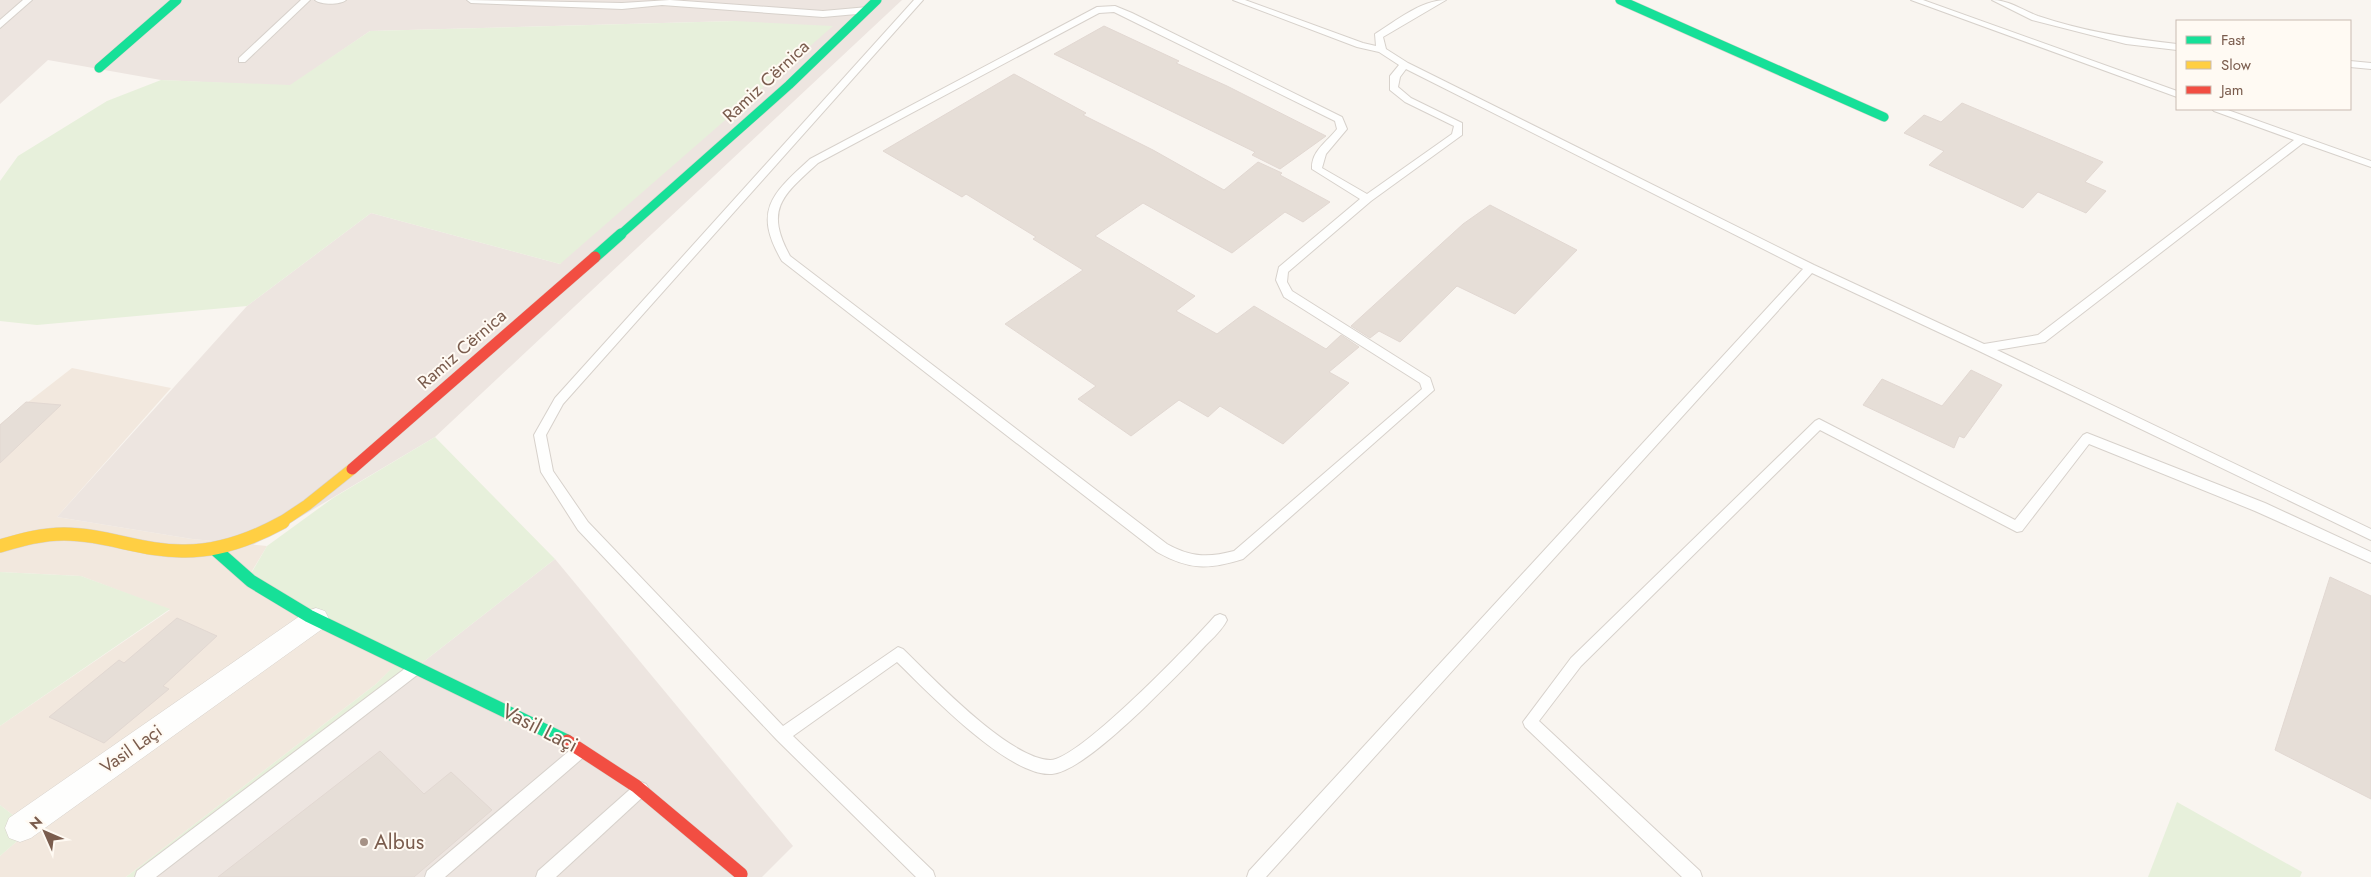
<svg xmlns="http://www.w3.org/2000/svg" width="2371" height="877" viewBox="0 0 2371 877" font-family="Jost,sans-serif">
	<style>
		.residential { fill: #f2e8de }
		.industrial { fill: #ede5e0 }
		.green { fill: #e7f0db }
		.building { fill: #e6ded7; stroke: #e2d8d2 }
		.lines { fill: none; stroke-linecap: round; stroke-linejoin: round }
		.lane-casing { stroke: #d7d1cb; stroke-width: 2 }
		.street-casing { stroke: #d7d1cb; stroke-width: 1 }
		.fast-far2-casing { stroke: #d9d2cb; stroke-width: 10 }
		.fast-far1-casing { stroke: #d9d2cb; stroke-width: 12 }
		.fast-casing { stroke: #d9d2cb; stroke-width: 14 }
		.slow-far1-casing { stroke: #d9d2cb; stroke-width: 12 }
		.slow-casing { stroke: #d9d2cb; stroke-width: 14 }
		.jam-far1-casing { stroke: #d9d2cb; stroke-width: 12 }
		.jam-casing { stroke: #d9d2cb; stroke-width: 14 }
		.lane { fill: #fefefd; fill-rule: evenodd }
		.street { fill: #fefefd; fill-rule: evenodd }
		.fast-far2 { stroke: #16e098; stroke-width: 9 }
		.fast-far1 { stroke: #16e098; stroke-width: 11 }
		.fast { stroke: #16e098; stroke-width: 13 }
		.slow-far1 { stroke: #ffcf43; stroke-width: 11 }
		.slow { stroke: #ffcf43; stroke-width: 13 }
		.jam-far1 { stroke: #f24e42; stroke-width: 11 }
		.jam { stroke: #f24e42; stroke-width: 13 }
		.poi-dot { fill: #a69286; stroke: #fffaf3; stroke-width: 2 }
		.labels { text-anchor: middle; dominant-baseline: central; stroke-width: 4; stroke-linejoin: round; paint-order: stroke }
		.street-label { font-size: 18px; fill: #7a5c4d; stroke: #fffaf3 }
		.near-street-label { font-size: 21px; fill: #7a5c4d; stroke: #fffaf3 }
		.near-poi-label { font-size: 21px; fill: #7a5c4d; stroke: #fffaf3; text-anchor: start }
	</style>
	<rect width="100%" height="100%" fill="#f9f5f0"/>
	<path class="residential" d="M72 368 171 388 57 517 192 539 267 546 249 576 404 657 376 684 126 877H0V856L31 829 0 805V726L170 610 81 576 0 572V424Z"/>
	<g class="industrial">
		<path d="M0 0H902L435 437 253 545 192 539 57 517 247 306 371 213 560 264 735 21 370 31 290 86 161 80 48 60 0 104Z"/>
		<path d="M555 559 793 846 762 877H148Z"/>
	</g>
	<g class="green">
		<path d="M735 21 833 26 560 264 371 213 247 306 37 325 0 321V181L18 156 107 101 161 80 290 85 370 31Z"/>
		<path d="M435 437 555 559 148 877H126L376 684 403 657 249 577 267 546 333 498Z"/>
		<path d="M0 572 81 576 170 609 0 726Z"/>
		<path d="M2177 802 2302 872 2300 877H2148Z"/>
		<path d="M0 805 31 829 0 856Z"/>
	</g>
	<g class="building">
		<path d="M1104 26 1179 61 1176 63 1227 86 1326 136 1280 169 1252 155 1255 152 1054 54Z"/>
		<path d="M1014 74 1086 113 1083 115 1153 150 1224 190 1258 162 1282 173 1280 175 1330 202 1303 222 1285 212 1232 253 1143 203 1095 236 1195 296 1176 311 1217 334 1254 306 1326 349 1341 335 1359 347 1329 372 1349 383 1283 444 1220 406 1208 417 1179 400 1131 436 1078 399 1096 386 1005 324 1083 270 1033 239 1036 237 966 194 962 197 883 151Z"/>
		<path d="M1962 103 2103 162 2085 182 2106 191 2086 213 2038 192 2023 208 1929 165 1944 151 1904 133 1924 115 1941 122Z"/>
		<path d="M1490 205 1577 250 1515 314 1457 286 1400 342 1379 331 1370 338 1351 326 1463 224Z"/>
		<path d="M1971 370 2002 385 1964 438 1959 436 1954 448 1863 405 1882 379 1942 406Z"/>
		<path d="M26 402 61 405 0 463V425Z"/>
		<path d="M2330 577 2371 596V799L2275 750Z"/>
		<path d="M177 618 217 636 163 686 169 689 104 743 49 717 119 660 124 663Z"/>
		<path d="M380 751 424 794 451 772 492 810 414 877H218Z"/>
	</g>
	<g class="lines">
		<g class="lane-casing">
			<g id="lane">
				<path d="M23 0H32L0 28V20Z"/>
				<path d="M301 0H310L245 62H239V58Z"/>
				<path d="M315 0H346C340 5 321 5 315 0Z"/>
				<path d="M467 0 622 3 670 0 823 11 868 7 872 10 868 13 823 17 662 5 622 9 471 3Z"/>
				<path d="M914 0H923L563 404 546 435 553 471 588 522 783 726 898 647 903 649C933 678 1008 758 1050 760 1078 761 1193 641 1215 616L1220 614 1225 616 1227 620C1222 630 1213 638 1205 646 1186 667 1166 686 1146 706 1127 724 1077 772 1052 774 1008 777 927 691 897 662L793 736 933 871 935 877H916L777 740 578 530 541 472 534 435 555 398Z"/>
				<path d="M1233 0H1245L1363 43 1376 46 1375 34C1396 21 1421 0 1446 0L1383 37 1386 49 1408 63 1814 265 1984 344 2038 335 2294 140 2214 111 2212 109H2225L2371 161V167L2303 143 2045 342 1997 350 2371 529V540L1979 351 1812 273 1266 877H1247L1249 871 1803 269 1406 69 1400 77 1398 87 1411 98 1462 123V135L1371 201 1288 272 1287 282 1292 291 1430 378 1434 390 1243 559C1208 570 1189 570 1157 552L782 261C752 210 773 193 810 159L1097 7 1115 6 1132 13 1342 117 1347 129 1326 154 1322 168 1367 194 1452 134 1454 126 1405 102 1390 90V76L1399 65 1379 52 1357 47ZM1114 12 1335 121 1337 129C1327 142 1311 151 1312 169L1360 199 1279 267 1276 280 1284 297 1420 383 1422 389 1234 551C1208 558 1190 557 1167 544L790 256C764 209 783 195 818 163L1099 13Z"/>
				<path d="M1911 0H1923L2177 91V97Z"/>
				<path d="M1992 0C2009 0 2022 10 2038 16 2082 31 2132 39 2177 44V50L2126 44 2032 20Z"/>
				<path d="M2350 61 2371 63V69L2350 67Z"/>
				<path d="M1819 419 2015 520 2083 435 2087 433 2265 503 2371 552V563L2255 511 2089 444 2022 531 2017 532 1820 430 1581 666 1539 721 1700 871 1702 877H1682L1525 727 1523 722 1571 658 1815 421Z"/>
				<path d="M416 662 421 664 423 668 421 672 156 877H135L137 871 411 664Z"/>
				<path d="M580 744 585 746 588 751 585 756 445 877H425L427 871 575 746Z"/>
				<path d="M641 782 646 784 649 789 646 794 556 877H536L538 871 636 784Z"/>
			</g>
		</g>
		<g class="street-casing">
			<path id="street" d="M316 608 325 611 329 619 325 627 31 838 20 842 9 838 5 828 9 818 307 611Z"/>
		</g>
		<g class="fast-far2-casing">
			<g id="fast-far2">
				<path d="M1620 0 1884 117"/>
				<path d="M99 68 177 0"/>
				<path d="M620 235 789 85 877 0"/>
			</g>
		</g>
		<g class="fast-far1-casing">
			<path id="fast-far1" d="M595 257 621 234"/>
		</g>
		<g class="fast-casing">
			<path id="fast" d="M217 551 251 581 309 616 567 741"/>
		</g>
		<g class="slow-far1-casing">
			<path id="slow-far1" d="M280 523 307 505 352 469"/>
		</g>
		<g class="slow-casing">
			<path id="slow" d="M0 546C21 540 41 534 64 534 105 534 144 552 185 551 220 551 252 539 283 522"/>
		</g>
		<g class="jam-far1-casing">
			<path id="jam-far1" d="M352 469 595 257"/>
		</g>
		<g class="jam-casing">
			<path id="jam" d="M567 741 636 786 741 874"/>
		</g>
		<use href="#lane" class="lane"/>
		<use href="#street" class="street"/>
		<use href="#fast-far2" class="fast-far2"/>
		<use href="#fast-far1" class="fast-far1"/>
		<use href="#fast" class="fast"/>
		<use href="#slow-far1" class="slow-far1"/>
		<use href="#slow" class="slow"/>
		<use href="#jam-far1" class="jam-far1"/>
		<use href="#jam" class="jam"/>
	</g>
	<circle class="poi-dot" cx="364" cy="842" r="5"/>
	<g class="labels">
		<g class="street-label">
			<text transform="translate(766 81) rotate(-43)">Ramiz Cërnica</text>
			<text transform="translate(462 349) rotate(-41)">Ramiz Cërnica</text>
			<text transform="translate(131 749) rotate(-35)">Vasil Laçi</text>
		</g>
		<g class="near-street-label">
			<text transform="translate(540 728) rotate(27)">Vasil Laçi</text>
		</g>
		<g class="near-poi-label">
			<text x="374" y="842">Albus</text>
		</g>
	</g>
	<rect x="2176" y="20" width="175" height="90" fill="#fffaf3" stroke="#cabbb1"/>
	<rect x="2186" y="36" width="25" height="8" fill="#16e098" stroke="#cabbb1"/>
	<text x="2221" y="45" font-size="15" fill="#7a5c4d">Fast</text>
	<rect x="2186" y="61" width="25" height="8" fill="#ffcf43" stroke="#cabbb1"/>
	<text x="2221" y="70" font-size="15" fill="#7a5c4d">Slow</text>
	<rect x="2186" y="86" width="25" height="8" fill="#f24e42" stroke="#cabbb1"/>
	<text x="2221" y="95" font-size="15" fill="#7a5c4d">Jam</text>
	<g transform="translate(45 832) rotate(315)" stroke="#fffaf3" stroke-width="4" paint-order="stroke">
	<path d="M0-4L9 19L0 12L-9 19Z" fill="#7a5c4d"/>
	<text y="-8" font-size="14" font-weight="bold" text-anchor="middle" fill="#7a5c4d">N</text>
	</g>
</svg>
